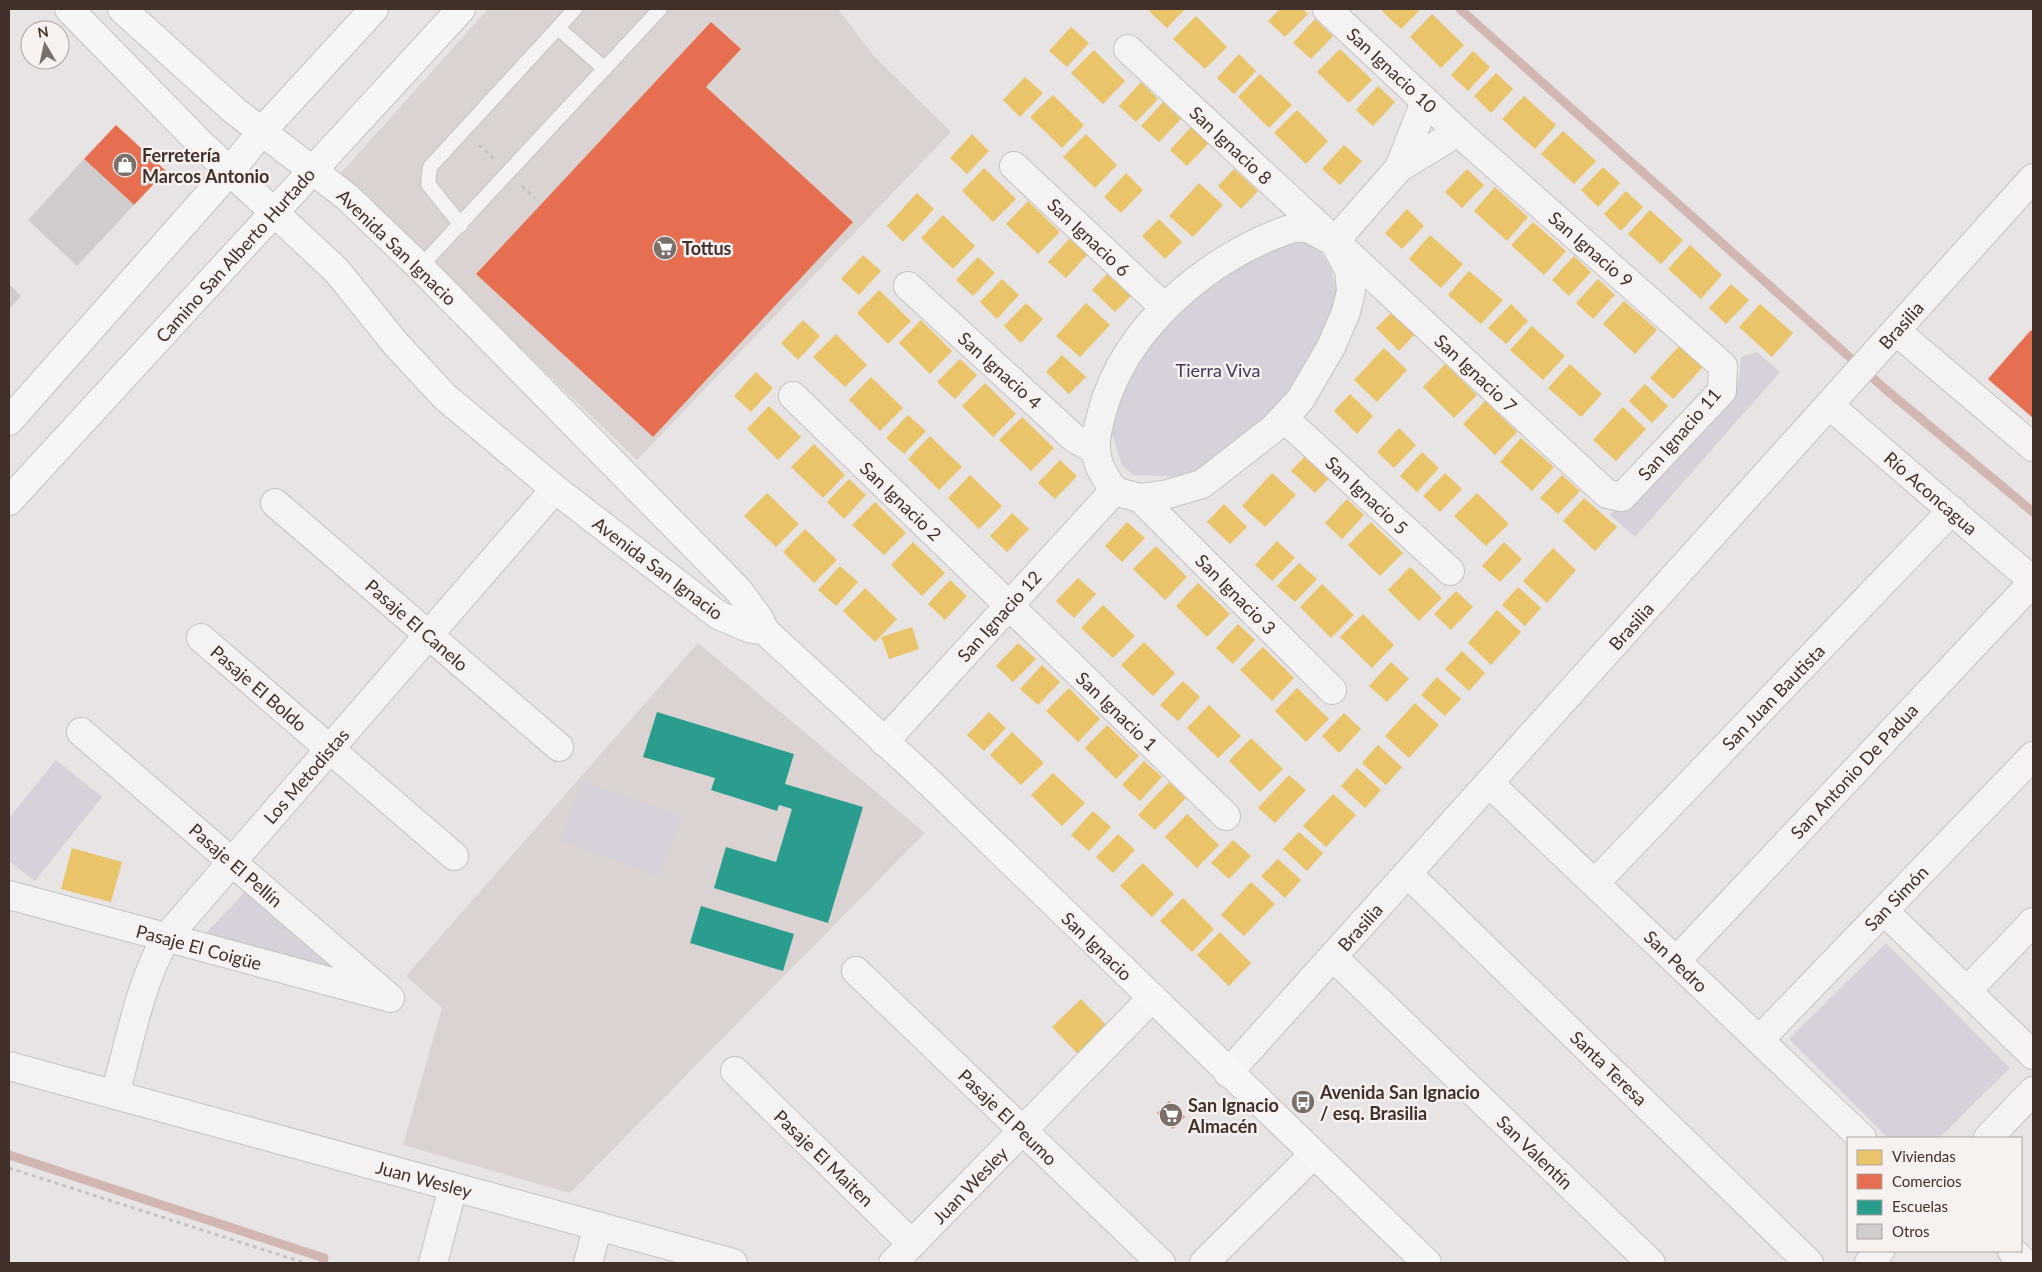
<svg xmlns="http://www.w3.org/2000/svg" width="2042" height="1272" viewBox="0 0 2042 1272" font-family="Lato,sans-serif">
	<style>
		.built { fill: #dad3d1 }
		.green { fill: #d6d1da }
		.homes { fill: #e9c46a }
		.shops { fill: #e76f51 }
		.schools { fill: #2a9d8f }
		.lines { fill: none; stroke-linecap: round; stroke-linejoin: round }
		.stream { stroke: #d2b6b1; stroke-width: 9 }
		.building { fill: #cfcccb }
		.service-casing { stroke: #c5c2c1; stroke-width: 16 }
		.minor-casing { stroke: #c5c2c1; stroke-width: 30 }
		.tertiary-casing { stroke: #c5c2c1; stroke-width: 30 }
		.secondary-casing { stroke: #c5c2c1; stroke-width: 30 }
		.primary-casing { stroke: #c5c1bf; stroke-width: 30 }
		.path { stroke: #c6c2c1; stroke-width: 3; stroke-dasharray: 4 4; stroke-linecap: butt }
		.service { stroke: #f4f2f2; stroke-width: 14 }
		.minor { stroke: #f4f2f2; stroke-width: 28 }
		.tertiary { stroke: #f4f2f2; stroke-width: 28 }
		.secondary { stroke: #f7f6f6; stroke-width: 28 }
		.primary { stroke: #f7f6f6; stroke-width: 28 }
		.labels { text-anchor: middle; dominant-baseline: central; stroke-width: 5; stroke-linejoin: round; paint-order: stroke }
		.street-label { font-size: 18px; fill: #413029; stroke: #f7f2f0 }
		.poi-label { font-size: 18px; font-weight: bold; fill: #413029; stroke: #f7f2f0; text-anchor: start }
		.park-label { font-size: 18px; fill: #48365c; stroke: #f7f2f0 }
	</style>
	<rect width="100%" height="100%" fill="#e7e4e3"/>
	<g class="built">
		<path d="M488 9H838L873 55 951 132 637 460 340 174Z"/>
		<path d="M698 643 925 833 570 1193 403 1145 442 1008 406 976Z"/>
	</g>
	<g class="green">
		<path d="M1289 242 1315 244 1332 270 1337 297 1319 345 1282 406 1188 477 1133 475 1122 465 1108 422 1125 378 1165 323 1217 278Z"/>
		<path d="M1757 352 1780 372 1635 537 1610 515 1621 503 1633 500 1739 379 1741 357Z"/>
		<path d="M56 760 102 797 35 881 9 861V818Z"/>
		<path d="M582 781 681 816 659 876 561 841Z"/>
		<path d="M249 888 346 975 200 939Z"/>
		<path d="M1886 943 2010 1068 1939 1138H1888L1789 1039Z"/>
	</g>
	<g class="homes">
		<path d="M1147 9H1185L1167 28Z"/>
		<path d="M1280 9H1303L1308 14 1285 37 1268 21Z"/>
		<path d="M1380 9H1421L1401 29Z"/>
		<path d="M1432 14 1464 45 1441 68 1410 37Z"/>
		<path d="M1196 16 1227 47 1205 69 1173 39Z"/>
		<path d="M1315 19 1333 36 1311 59 1293 43Z"/>
		<path d="M1071 27 1089 43 1067 67 1049 51Z"/>
		<path d="M1340 49 1372 80 1349 103 1317 72Z"/>
		<path d="M1094 50 1125 81 1103 104 1071 73Z"/>
		<path d="M1473 51 1490 67 1468 91 1451 75Z"/>
		<path d="M1239 54 1256 71 1234 94 1217 78Z"/>
		<path d="M1496 73 1513 89 1491 113 1474 96Z"/>
		<path d="M1260 74 1292 105 1269 128 1238 97Z"/>
		<path d="M1025 77 1043 93 1020 117 1003 100Z"/>
		<path d="M1141 82 1158 99 1136 122 1119 106Z"/>
		<path d="M1378 86 1395 102 1373 126 1356 110Z"/>
		<path d="M1053 95 1084 125 1062 148 1030 117Z"/>
		<path d="M1524 96 1556 125 1535 149 1502 119Z"/>
		<path d="M1163 102 1181 119 1159 142 1141 126Z"/>
		<path d="M1297 110 1328 141 1306 164 1274 133Z"/>
		<path d="M1192 126 1209 143 1187 166 1170 150Z"/>
		<path d="M1563 131 1596 161 1574 184 1541 154Z"/>
		<path d="M972 134 989 151 967 174 950 158Z"/>
		<path d="M1086 134 1117 165 1095 188 1063 157Z"/>
		<path d="M1344 145 1362 161 1340 185 1322 169Z"/>
		<path d="M1603 167 1620 183 1598 207 1581 190Z"/>
		<path d="M984 168 1016 199 993 222 962 191Z"/>
		<path d="M1234 169 1258 191 1241 209 1218 186Z"/>
		<path d="M1467 169 1484 185 1462 208 1445 192Z"/>
		<path d="M1126 173 1143 190 1121 213 1104 197Z"/>
		<path d="M1199 183 1223 205 1193 237 1169 216Z"/>
		<path d="M1495 187 1528 217 1507 241 1474 211Z"/>
		<path d="M1626 191 1643 207 1621 231 1604 214Z"/>
		<path d="M917 193 934 209 903 242 887 226Z"/>
		<path d="M1028 201 1060 232 1038 254 1006 224Z"/>
		<path d="M1407 209 1424 226 1402 249 1385 233Z"/>
		<path d="M1650 210 1683 240 1661 264 1628 234Z"/>
		<path d="M943 215 975 246 953 269 921 238Z"/>
		<path d="M1159 219 1182 242 1165 259 1142 236Z"/>
		<path d="M1533 222 1566 251 1544 275 1511 245Z"/>
		<path d="M1430 235 1463 264 1441 288 1409 259Z"/>
		<path d="M1070 238 1088 254 1066 278 1048 262Z"/>
		<path d="M1690 245 1722 275 1701 299 1668 269Z"/>
		<path d="M863 255 881 271 859 295 841 279Z"/>
		<path d="M1574 256 1591 272 1569 296 1552 280Z"/>
		<path d="M978 257 995 273 973 296 956 280Z"/>
		<path d="M1469 271 1503 300 1481 324 1448 295Z"/>
		<path d="M1108 273 1132 295 1115 312 1092 290Z"/>
		<path d="M1002 279 1019 295 997 319 980 302Z"/>
		<path d="M1598 279 1615 295 1593 319 1576 303Z"/>
		<path d="M1731 284 1749 300 1726 324 1709 308Z"/>
		<path d="M879 290 911 321 888 344 857 313Z"/>
		<path d="M1624 301 1657 330 1635 354 1603 324Z"/>
		<path d="M1026 303 1043 319 1021 343 1004 326Z"/>
		<path d="M1086 303 1110 325 1080 357 1056 336Z"/>
		<path d="M1511 304 1528 321 1506 344 1488 328Z"/>
		<path d="M1760 304 1793 333 1772 357 1739 327Z"/>
		<path d="M1393 311 1416 333 1399 351 1376 328Z"/>
		<path d="M803 320 820 336 798 360 781 343Z"/>
		<path d="M921 320 952 351 930 374 899 343Z"/>
		<path d="M1532 326 1565 356 1543 380 1510 350Z"/>
		<path d="M836 334 867 365 845 387 813 357Z"/>
		<path d="M1680 345 1703 367 1673 399 1650 378Z"/>
		<path d="M1384 348 1407 370 1377 402 1354 380Z"/>
		<path d="M1062 355 1086 377 1069 394 1046 372Z"/>
		<path d="M960 359 977 375 955 399 937 382Z"/>
		<path d="M1445 364 1477 395 1454 418 1423 387Z"/>
		<path d="M1570 364 1602 394 1581 417 1548 388Z"/>
		<path d="M756 372 773 388 751 412 734 396Z"/>
		<path d="M871 377 903 408 880 431 849 400Z"/>
		<path d="M985 383 1016 414 993 437 962 406Z"/>
		<path d="M1645 384 1668 406 1652 423 1629 401Z"/>
		<path d="M1350 394 1373 416 1357 434 1334 411Z"/>
		<path d="M1485 401 1517 432 1495 455 1463 424Z"/>
		<path d="M769 406 801 437 778 460 747 429Z"/>
		<path d="M1623 407 1646 429 1616 461 1593 440Z"/>
		<path d="M908 415 926 431 904 454 886 438Z"/>
		<path d="M1022 417 1054 448 1031 471 999 440Z"/>
		<path d="M1399 428 1416 445 1394 468 1377 452Z"/>
		<path d="M930 436 962 467 939 490 908 459Z"/>
		<path d="M1521 438 1554 467 1532 491 1500 462Z"/>
		<path d="M814 444 845 475 823 498 791 467Z"/>
		<path d="M1422 452 1439 468 1417 492 1400 476Z"/>
		<path d="M1308 453 1331 476 1315 493 1291 471Z"/>
		<path d="M1060 460 1077 476 1055 499 1038 483Z"/>
		<path d="M1272 473 1296 495 1265 527 1242 506Z"/>
		<path d="M1445 473 1462 489 1440 512 1423 496Z"/>
		<path d="M970 475 1002 506 979 529 948 498Z"/>
		<path d="M1562 475 1580 491 1558 514 1540 498Z"/>
		<path d="M849 479 866 495 844 519 827 502Z"/>
		<path d="M767 493 799 524 776 547 744 516Z"/>
		<path d="M1477 493 1509 524 1486 546 1454 516Z"/>
		<path d="M1584 498 1617 527 1595 551 1563 521Z"/>
		<path d="M1347 499 1364 515 1342 539 1325 523Z"/>
		<path d="M875 502 906 533 884 555 852 525Z"/>
		<path d="M1224 504 1247 527 1230 544 1207 522Z"/>
		<path d="M1012 513 1029 529 1007 552 990 536Z"/>
		<path d="M1127 522 1145 538 1122 562 1105 546Z"/>
		<path d="M1371 522 1403 553 1380 576 1348 545Z"/>
		<path d="M805 529 837 560 814 583 783 552Z"/>
		<path d="M1277 541 1295 558 1272 581 1255 565Z"/>
		<path d="M913 542 945 573 922 596 891 565Z"/>
		<path d="M1504 542 1522 559 1500 582 1482 566Z"/>
		<path d="M1156 546 1187 577 1165 600 1133 569Z"/>
		<path d="M1553 548 1576 570 1547 603 1523 581Z"/>
		<path d="M1299 563 1317 579 1295 602 1277 586Z"/>
		<path d="M840 566 858 582 836 606 818 590Z"/>
		<path d="M1410 567 1442 598 1419 621 1388 590Z"/>
		<path d="M1078 578 1096 594 1074 618 1056 601Z"/>
		<path d="M950 580 967 596 945 620 928 604Z"/>
		<path d="M1198 583 1230 614 1207 637 1176 606Z"/>
		<path d="M1322 584 1354 615 1331 638 1300 607Z"/>
		<path d="M1518 587 1541 608 1525 626 1502 605Z"/>
		<path d="M865 588 897 619 875 642 843 611Z"/>
		<path d="M1456 591 1473 607 1451 630 1434 614Z"/>
		<path d="M1103 605 1135 636 1113 658 1081 628Z"/>
		<path d="M1497 610 1521 632 1491 665 1468 643Z"/>
		<path d="M1363 614 1394 645 1372 668 1340 637Z"/>
		<path d="M1238 624 1255 640 1233 664 1216 648Z"/>
		<path d="M912 627 919 649 889 659 881 637Z"/>
		<path d="M1144 642 1175 673 1153 696 1121 665Z"/>
		<path d="M1018 643 1036 659 1013 682 996 666Z"/>
		<path d="M1263 647 1294 678 1272 701 1240 670Z"/>
		<path d="M1462 651 1485 673 1469 691 1445 669Z"/>
		<path d="M1391 662 1409 679 1387 702 1369 686Z"/>
		<path d="M1042 665 1060 682 1038 705 1020 689Z"/>
		<path d="M1437 677 1461 699 1445 716 1421 695Z"/>
		<path d="M1183 681 1200 697 1178 721 1160 705Z"/>
		<path d="M1069 688 1100 719 1078 742 1046 711Z"/>
		<path d="M1297 688 1329 719 1306 742 1275 711Z"/>
		<path d="M1415 703 1439 725 1409 758 1385 736Z"/>
		<path d="M1209 705 1241 736 1218 758 1187 728Z"/>
		<path d="M989 712 1006 728 984 751 967 735Z"/>
		<path d="M1344 713 1361 729 1339 753 1322 736Z"/>
		<path d="M1107 725 1139 756 1116 779 1085 748Z"/>
		<path d="M1012 732 1044 763 1021 785 990 755Z"/>
		<path d="M1251 738 1283 769 1260 792 1229 761Z"/>
		<path d="M1378 745 1402 767 1386 785 1362 763Z"/>
		<path d="M1144 761 1162 777 1140 801 1122 785Z"/>
		<path d="M1357 768 1381 790 1365 808 1341 786Z"/>
		<path d="M1053 773 1085 803 1062 826 1031 795Z"/>
		<path d="M1289 775 1306 790 1275 823 1258 808Z"/>
		<path d="M1169 782 1186 798 1155 830 1138 815Z"/>
		<path d="M1333 794 1356 815 1326 847 1303 826Z"/>
		<path d="M1093 811 1111 827 1089 851 1071 835Z"/>
		<path d="M1187 814 1219 845 1197 868 1165 837Z"/>
		<path d="M1299 832 1323 853 1307 871 1283 849Z"/>
		<path d="M1118 834 1135 850 1113 873 1096 857Z"/>
		<path d="M1233 840 1251 856 1229 879 1211 863Z"/>
		<path d="M72 848 122 862 111 902 61 889Z"/>
		<path d="M1278 859 1301 880 1285 898 1261 876Z"/>
		<path d="M1143 863 1174 894 1152 917 1120 886Z"/>
		<path d="M1251 882 1275 904 1244 936 1221 915Z"/>
		<path d="M1183 898 1214 929 1192 952 1160 921Z"/>
		<path d="M1220 932 1251 963 1229 986 1197 955Z"/>
		<path d="M1081 999 1108 1027 1079 1055 1052 1027Z"/>
	</g>
	<g class="shops">
		<path d="M711 22 741 49 706 87 853 222 653 437 476 274Z"/>
		<path d="M116 125 166 171 134 205 84 159Z"/>
		<path d="M2031 330 2033 332V418L1988 379Z"/>
		<path d="M1169 1101 1185 1117 1173 1129 1157 1113Z"/>
	</g>
	<g class="schools">
		<path d="M657 712 794 754 785 784 863 807 828 923 714 888 726 847 776 862 792 809 779 805 777 811 711 790 715 778 643 757Z"/>
		<path d="M701 906 794 934 783 971 690 943Z"/>
	</g>
	<g class="lines">
		<g class="stream">
			<path d="M1460 9 1884 388 2033 512"/>
			<path d="M9 1155 324 1258 323 1263"/>
		</g>
	</g>
	<g class="building">
		<path d="M84 159 134 205 77 266 28 220Z"/>
		<path d="M9 284 21 296 9 309Z"/>
	</g>
	<g class="lines">
		<g class="service-casing">
			<g id="service">
				<path d="M558 28 605 69"/>
				<path d="M461 225 428 184 430 167 575 9"/>
				<path d="M420 267 660 9"/>
			</g>
		</g>
		<g class="minor-casing">
			<g id="minor">
				<path d="M1128 49 1607 494 1622 497 1722 391 1723 366 1458 132 1327 9"/>
				<path d="M1014 166 1165 308"/>
				<path d="M1399 168 1425 102"/>
				<path d="M1293 228H1308L1334 242 1349 270 1351 291 1346 312 1331 347 1300 400 1274 428 1202 484 1168 494 1140 498 1114 491C1106 478 1096 464 1096 449 1095 437 1099 423 1102 412 1125 326 1211 255 1293 228Z"/>
				<path d="M1334 242 1399 168 1458 132"/>
				<path d="M908 286 1074 438 1095 450"/>
				<path d="M1896 331 2033 447"/>
				<path d="M793 396 1226 816"/>
				<path d="M1829 405 2033 581"/>
				<path d="M1285 419 1450 571"/>
				<path d="M1140 498 1332 690"/>
				<path d="M275 503 559 747"/>
				<path d="M201 638 454 856"/>
				<path d="M81 732 390 998"/>
				<path d="M884 742 1114 491"/>
				<path d="M1489 783 1862 1138"/>
				<path d="M1408 874 1809 1263"/>
				<path d="M1595 883 1952 510"/>
				<path d="M9 895 384 996"/>
				<path d="M1884 911 2033 1055"/>
				<path d="M1333 957 1651 1263"/>
				<path d="M1676 961 2033 582"/>
				<path d="M856 971 1161 1263"/>
				<path d="M1967 991 2033 922"/>
				<path d="M1759 1040 2033 756"/>
				<path d="M9 1066 733 1263"/>
				<path d="M735 1071 912 1244"/>
				<path d="M115 1094C130 1042 139 985 166 938L555 489"/>
				<path d="M1988 1138 2033 1091"/>
				<path d="M2012 1251 2025 1263"/>
				<path d="M433 1263 453 1187"/>
				<path d="M588 1263 598 1226"/>
				<path d="M893 1263 1151 999"/>
				<path d="M1204 1263 1313 1155"/>
				<path d="M1869 1263 1880 1251"/>
			</g>
		</g>
		<g class="tertiary-casing">
			<path id="tertiary" d="M1228 1073 2033 178"/>
		</g>
		<g class="secondary-casing">
			<g id="secondary">
				<path d="M69 9 202 145 337 271 395 343 445 397 555 489 718 615 749 628 765 631"/>
				<path d="M122 9 235 111 346 196 420 267 739 591 758 617 765 631 928 781 1427 1263"/>
			</g>
		</g>
		<g class="primary-casing">
			<g id="primary">
				<path d="M9 421 230 171 262 131 374 9"/>
				<path d="M9 501 461 9"/>
			</g>
		</g>
		<g class="path">
			<path d="M479 145 494 159"/>
			<path d="M522 186 535 198"/>
			<path d="M9 1168 305 1263"/>
		</g>
		<use href="#service" class="service"/>
		<use href="#minor" class="minor"/>
		<use href="#tertiary" class="tertiary"/>
		<use href="#secondary" class="secondary"/>
		<use href="#primary" class="primary"/>
	</g>
	<defs>
		<g id="shop-disc" transform="scale(1.25)"><circle r="9.5" fill="#7b6f6a" stroke="#f7f2f0"/><path d="M-5-2.5h2.3a2.7 3.5 0 0 1 5.4 0H5L5.5 6h-11ZM-1.5-2.5h3a1.5 2.3 0 0 0-3 0Z" fill="#fff"/></g>
		<g id="supermarket-disc" transform="scale(1.25)"><circle r="9.5" fill="#7b6f6a" stroke="#f7f2f0"/><path d="M-6-5.5h2.5l.6 2H6L4.5 2H-2.5L-4.4-4H-6ZM-1.5 3.2a1.3 1.3 0 1 0 .1 0ZM3 3.2a1.3 1.3 0 1 0 .1 0Z" fill="#fff"/></g>
		<g id="bus-disc" transform="scale(1.25)"><circle r="9.5" fill="#7b6f6a" stroke="#f7f2f0"/><path d="M-5-6H5V4H4V6H2V4H-2V6H-4V4H-5ZM-3.5-4V0h7V-4ZM-3.5 1.2v1.5H-2V1.2ZM2 1.2v1.5H3.5V1.2Z" fill="#fff"/></g>
	</defs>
	<g fill-rule="evenodd">
		<use href="#shop-disc" x="125" y="165"/>
		<use href="#supermarket-disc" x="665" y="248"/>
		<use href="#bus-disc" x="1303" y="1102"/>
		<use href="#supermarket-disc" x="1171" y="1115"/>
	</g>
	<g class="labels">
		<g class="street-label">
			<text transform="translate(1392 70) rotate(43)">San Ignacio 10</text>
			<text transform="translate(1231 145) rotate(43)">San Ignacio 8</text>
			<text transform="translate(1089 237) rotate(43)">San Ignacio 6</text>
			<text transform="translate(397 247) rotate(44)">Avenida San Ignacio</text>
			<text transform="translate(1591 249) rotate(41)">San Ignacio 9</text>
			<text transform="translate(235 255) rotate(-48)">Camino San Alberto Hurtado</text>
			<text transform="translate(1901 325) rotate(-48)">Brasilia</text>
			<text transform="translate(1000 370) rotate(42)">San Ignacio 4</text>
			<text transform="translate(1476 373) rotate(43)">San Ignacio 7</text>
			<text transform="translate(1679 434) rotate(-49)">San Ignacio 11</text>
			<text transform="translate(1931 493) rotate(41)">Río Aconcagua</text>
			<text transform="translate(1367 495) rotate(43)">San Ignacio 5</text>
			<text transform="translate(901 501) rotate(44)">San Ignacio 2</text>
			<text transform="translate(658 568) rotate(37)">Avenida San Ignacio</text>
			<text transform="translate(1236 594) rotate(45)">San Ignacio 3</text>
			<text transform="translate(999 616) rotate(-48)">San Ignacio 12</text>
			<text transform="translate(417 625) rotate(41)">Pasaje El Canelo</text>
			<text transform="translate(1631 626) rotate(-48)">Brasilia</text>
			<text transform="translate(259 688) rotate(41)">Pasaje El Boldo</text>
			<text transform="translate(1773 697) rotate(-46)">San Juan Bautista</text>
			<text transform="translate(1117 711) rotate(44)">San Ignacio 1</text>
			<text transform="translate(1854 771) rotate(-47)">San Antonio De Padua</text>
			<text transform="translate(306 776) rotate(-49)">Los Metodistas</text>
			<text transform="translate(236 865) rotate(41)">Pasaje El Pellín</text>
			<text transform="translate(1896 898) rotate(-46)">San Simón</text>
			<text transform="translate(1360 927) rotate(-48)">Brasilia</text>
			<text transform="translate(1097 946) rotate(44)">San Ignacio</text>
			<text transform="translate(199 947) rotate(15)">Pasaje El Coigüe</text>
			<text transform="translate(1676 961) rotate(44)">San Pedro</text>
			<text transform="translate(1609 1068) rotate(44)">Santa Teresa</text>
			<text transform="translate(1008 1117) rotate(44)">Pasaje El Peumo</text>
			<text transform="translate(1535 1152) rotate(44)">San Valentín</text>
			<text transform="translate(824 1158) rotate(44)">Pasaje El Maiten</text>
			<text transform="translate(424 1179) rotate(15)">Juan Wesley</text>
			<text transform="translate(970 1185) rotate(-46)">Juan Wesley</text>
		</g>
		<g class="poi-label">
			<text x="142" y="155">Ferretería<tspan x="142" dy="21">Marcos Antonio</tspan></text>
			<text x="682" y="248">Tottus</text>
			<text x="1320" y="1092">Avenida San Ignacio<tspan x="1320" dy="21">/ esq. Brasilia</tspan></text>
			<text x="1188" y="1105">San Ignacio<tspan x="1188" dy="21">Almacén</tspan></text>
		</g>
		<g class="park-label">
			<text x="1218" y="370">Tierra Viva</text>
		</g>
	</g>
	<rect width="2042" height="1272" fill="none" stroke="#413029" stroke-width="20"/>
	<rect x="1847" y="1137" width="175" height="115" fill="#f7f2f0" stroke="#aea4a0"/>
	<rect x="1857" y="1150" width="25" height="15" fill="#e9c46a" stroke="#aea4a0"/>
	<text x="1892" y="1162" font-size="15" fill="#413029">Viviendas</text>
	<rect x="1857" y="1174" width="25" height="15" fill="#e76f51" stroke="#aea4a0"/>
	<text x="1892" y="1187" font-size="15" fill="#413029">Comercios</text>
	<rect x="1857" y="1200" width="25" height="15" fill="#2a9d8f" stroke="#aea4a0"/>
	<text x="1892" y="1212" font-size="15" fill="#413029">Escuelas</text>
	<rect x="1857" y="1224" width="25" height="15" fill="#cfcccb" stroke="#aea4a0"/>
	<text x="1892" y="1237" font-size="15" fill="#413029">Otros</text>
	<g transform="translate(45 45) rotate(351)"><circle r="24" fill="#f7f2f0" stroke="#aea4a0"/>
	<path d="M0-4L9 19L0 12L-9 19Z" fill="#7b6f6a"/>
	<text y="-8" font-size="14" font-weight="bold" text-anchor="middle" fill="#413029">N</text>
	</g>
</svg>
